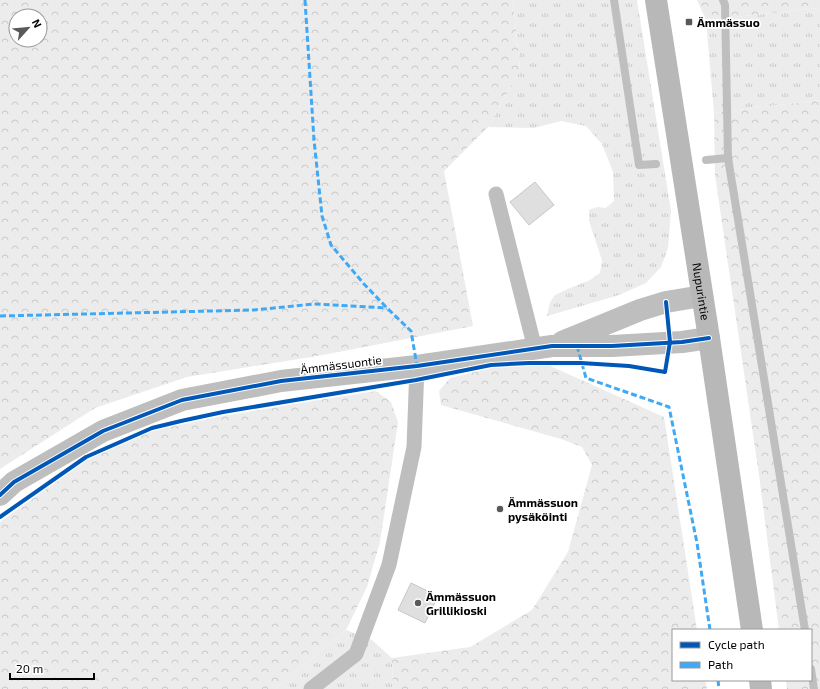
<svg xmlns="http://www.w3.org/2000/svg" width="820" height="689" viewBox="0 0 820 689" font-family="'Exo 2',sans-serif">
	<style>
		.grass { fill: url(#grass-tufts) }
		.forest { fill: url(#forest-crowns); fill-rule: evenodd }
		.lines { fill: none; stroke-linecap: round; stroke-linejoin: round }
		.stream { stroke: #bfbfbf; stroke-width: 8 }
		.building { fill: #dfdfdf; stroke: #c7c7c7 }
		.service { stroke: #bebebe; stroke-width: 15 }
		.minor { stroke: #bebebe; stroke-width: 22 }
		.secondary { stroke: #b8b8b8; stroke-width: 22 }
		.quiet { stroke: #3fa9f5; stroke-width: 3; stroke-dasharray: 6 3; stroke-linecap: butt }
		.cycleway-casing { stroke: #fff; stroke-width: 6 }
		.cycleway { stroke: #0057b8; stroke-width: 4 }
		.poi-dot { fill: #595959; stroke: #fff; stroke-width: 1.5 }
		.labels { text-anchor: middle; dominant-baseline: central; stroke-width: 3.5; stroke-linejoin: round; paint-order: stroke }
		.poi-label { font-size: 12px; font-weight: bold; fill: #000; stroke: #fff; text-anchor: start }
		.street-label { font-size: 12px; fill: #000; stroke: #fff }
	</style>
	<defs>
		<pattern id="grass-tufts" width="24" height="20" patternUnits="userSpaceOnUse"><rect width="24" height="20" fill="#ececec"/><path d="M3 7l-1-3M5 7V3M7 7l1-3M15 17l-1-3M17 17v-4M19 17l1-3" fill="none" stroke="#c9c9c9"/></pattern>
		<pattern id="forest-crowns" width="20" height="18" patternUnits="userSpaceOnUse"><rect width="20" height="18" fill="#ececec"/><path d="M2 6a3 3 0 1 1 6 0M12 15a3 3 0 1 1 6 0" fill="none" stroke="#c9c9c9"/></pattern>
	</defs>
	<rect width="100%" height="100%" fill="#fff"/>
	<g class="grass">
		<path d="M513 0H637L671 211 668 248 661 267 646 283 619 295 547 316 550 302 555 295 570 288 590 280 600 273 602 260 589 221V210L597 207 606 208 614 201 613 172 602 144 586 126 561 121 534 128 488 127 520 70Z"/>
		<path d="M820 8V100L714 113 706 20Z"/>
		<path d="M346 630 372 640 392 658 393 689H275Z"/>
	</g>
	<g class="forest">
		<path d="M0 0H513L520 70 488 127 444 171 473 326 323 355 187 377 95 408 0 469ZM16 16H40V40H16Z"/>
		<path d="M697 0H820V8L706 20Z"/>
		<path d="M820 100V689H787L786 680H811V630H779L759 475 715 175 714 113Z"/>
		<path d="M548 365 664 417 697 630H673V680H705L707 689H393L392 658 470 647 532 610 568 552 592 465 582 447 561 439 441 405 439 391 450 378 491 368Z"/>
		<path d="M376 391 391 402 398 422 380 542 367 587 346 630 275 689H0V522L87 460 151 431 222 416 325 399Z"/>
	</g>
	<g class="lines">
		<g class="stream">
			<path d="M614 0 639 165 656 164"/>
			<path d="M723 0 725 5 728 158 805 630"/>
			<path d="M706 160 728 158"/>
			<path d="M811 669 814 689"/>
		</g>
	</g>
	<g class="building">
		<path d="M535 182 554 205 529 225 510 202Z"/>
		<path d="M411 583 438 596 425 623 398 610Z"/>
	</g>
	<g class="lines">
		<g class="service">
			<path d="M496 194 535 349"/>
			<path d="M311 689 356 654 389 565 414 447 417 366"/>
		</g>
		<g class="minor">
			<path d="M562 342 640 310 666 302 702 296"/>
			<path d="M0 495 14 482 103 431 182 400 281 381 417 366 552 346H612L682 342 709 338"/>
		</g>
		<g class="secondary">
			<path id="s1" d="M656 0 709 338 752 630"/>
			<path d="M760 680 761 689"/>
		</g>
		<g class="quiet">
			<path d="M305 0 314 140 322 216 331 245 364 284 387 308 411 331 417 366"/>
			<path d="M0 316 254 310 314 304 387 308"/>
			<path d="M577 346 586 378 669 407 697 543 710 630"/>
			<path d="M718 680 719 689"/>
		</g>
		<g class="cycleway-casing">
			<g id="cycleway">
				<path d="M0 495 14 482 103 431 182 400 281 381 417 366 552 346H612L682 342 709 338"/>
				<path d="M0 517 86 457 152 428 181 421 223 412 416 380 491 365 529 363H581L629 366 665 372 670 342 666 302"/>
			</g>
		</g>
		<use href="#cycleway" class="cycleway"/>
	</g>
	<g class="poi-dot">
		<rect x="685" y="18" width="8" height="8" rx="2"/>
		<circle cx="500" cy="509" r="4"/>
		<circle cx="418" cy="603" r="4"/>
	</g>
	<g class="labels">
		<g class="poi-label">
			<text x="697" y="22">Ämmässuo</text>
			<text x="508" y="502">Ämmässuon<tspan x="508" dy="14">pysäköinti</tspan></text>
			<text x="426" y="596">Ämmässuon<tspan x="426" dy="14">Grillikioski</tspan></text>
		</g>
		<g class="street-label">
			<text stroke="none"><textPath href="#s1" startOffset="295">Nupurintie</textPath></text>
			<text transform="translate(341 364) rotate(-7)">Ämmässuontie</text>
		</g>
	</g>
	<rect x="672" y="629" width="140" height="52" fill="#ffffff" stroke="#999999"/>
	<rect x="680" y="642" width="20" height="6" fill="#0057b8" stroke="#999999"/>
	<text x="708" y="649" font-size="12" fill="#000000">Cycle path</text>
	<rect x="680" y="662" width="20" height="6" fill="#3fa9f5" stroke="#999999"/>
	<text x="708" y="669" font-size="12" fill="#000000">Path</text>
	<g transform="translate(28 28) rotate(63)"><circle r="19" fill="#ffffff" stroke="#999999"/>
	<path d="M0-3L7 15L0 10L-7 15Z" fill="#595959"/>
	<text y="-6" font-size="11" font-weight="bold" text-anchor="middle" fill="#000000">N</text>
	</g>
	<path d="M10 673v6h84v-6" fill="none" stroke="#000000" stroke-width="2"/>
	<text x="16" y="673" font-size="12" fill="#000000" stroke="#ffffff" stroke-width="3" paint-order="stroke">20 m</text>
</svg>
